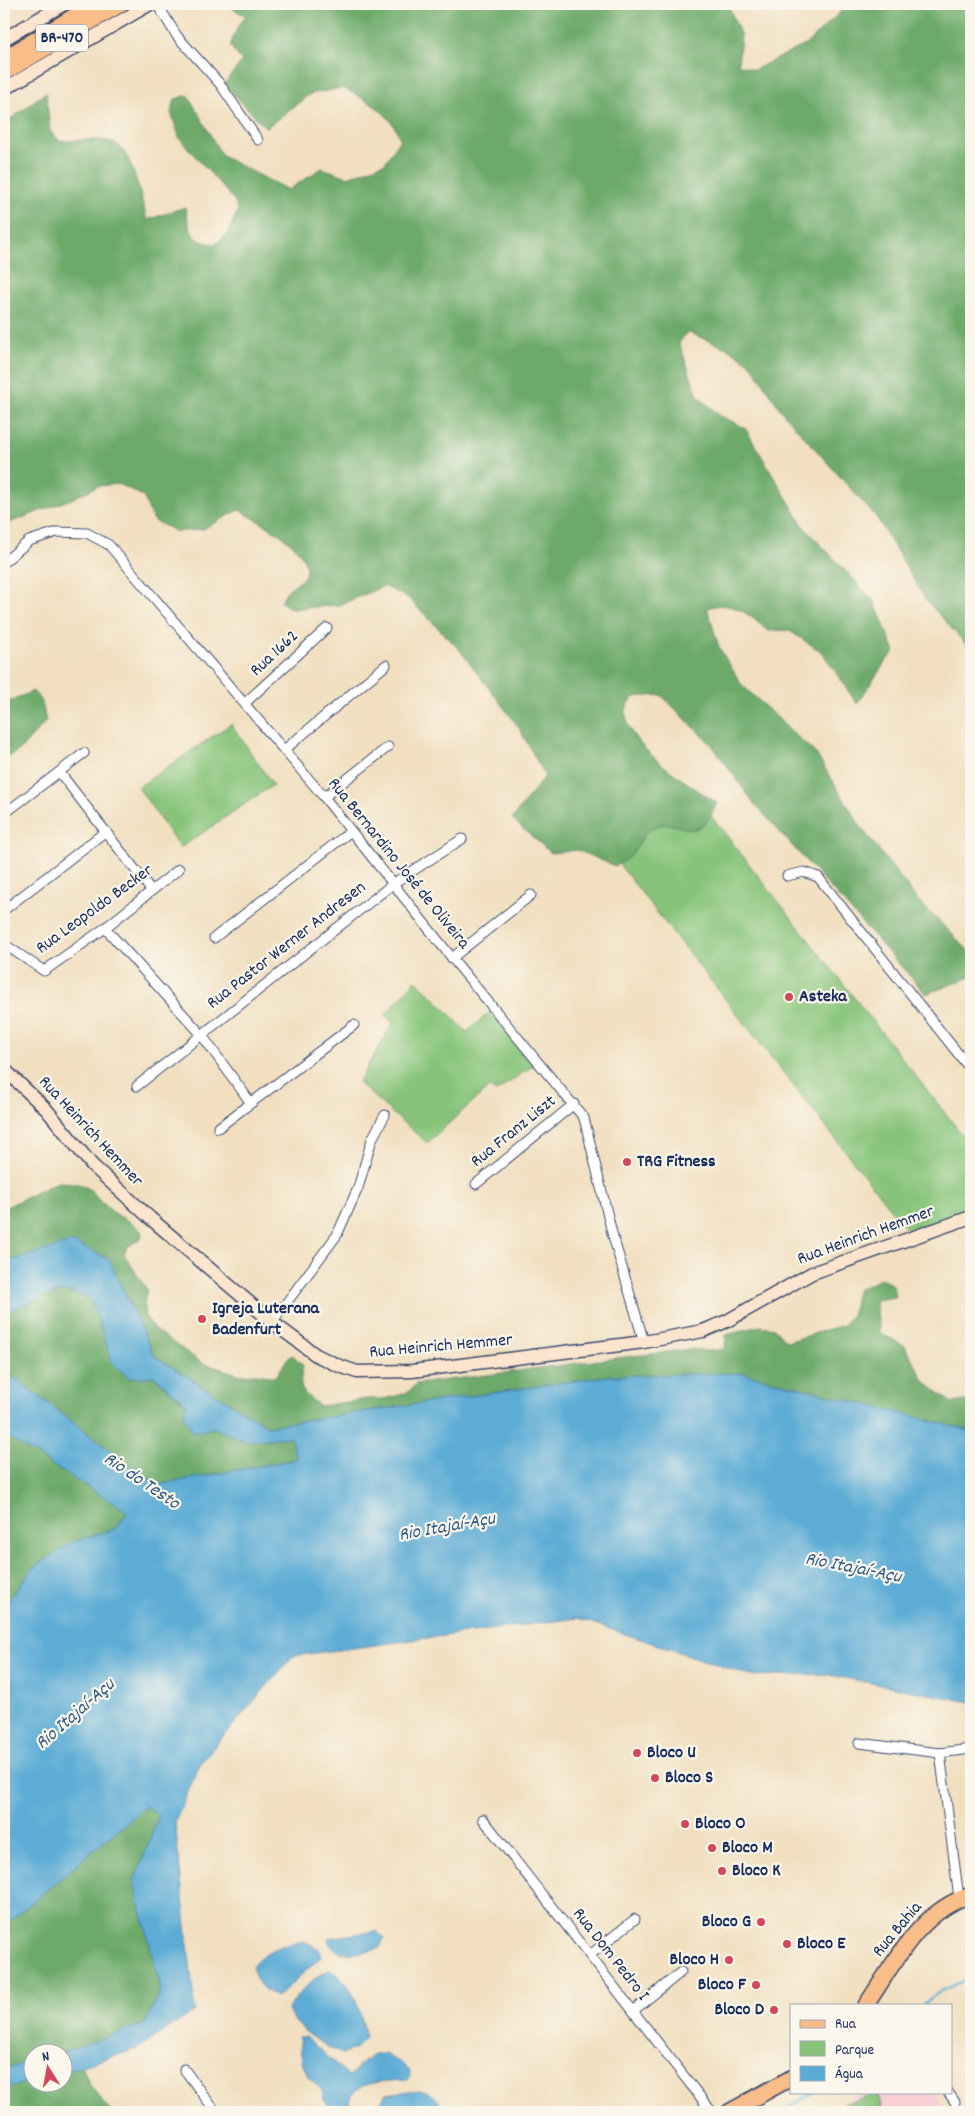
<svg xmlns="http://www.w3.org/2000/svg" width="975" height="2116" viewBox="0 0 975 2116" font-family="Dekko,sans-serif">
	<style>
		.built { fill: #f7cfd5 }
		.green { fill: #87c47a; stroke: #517a6c }
		.forest { fill: #6daa6a; stroke: #446c64 }
		.water { fill: #5bacd5; stroke: #3b6e9a }
		.lines { fill: none; stroke-linecap: round; stroke-linejoin: round }
		.stream { stroke: #5bacd5; stroke-width: 2.5 }
		.street-casing { stroke: #3b496d; stroke-width: 11 }
		.secondary-casing { stroke: #3b496d; stroke-width: 15 }
		.primary-casing { stroke: #3b496d; stroke-width: 18 }
		.highway-casing { stroke: #3b496d; stroke-width: 19 }
		.street { stroke: #fff; stroke-width: 9 }
		.secondary { stroke: #fce5cf; stroke-width: 12 }
		.primary { stroke: #f8bd88; stroke-width: 15 }
		.highway { stroke: #f8bd88; stroke-width: 16 }
		.poi-dot { fill: #d1495b; stroke: #fbf7ec; stroke-width: 2 }
		.labels { text-anchor: middle; dominant-baseline: central; stroke-width: 4.5; stroke-linejoin: round; paint-order: stroke }
		.shield { fill: #fbf7ec; stroke: #5e6b89; stroke-width: 1 }
		.shield-label { font-size: 16px; font-weight: bold; fill: #1b2f5e }
		.street-label { font-size: 18px; fill: #1b2f5e; stroke: #fbf7ec }
		.poi-label { font-size: 18px; font-weight: bold; fill: #1b2f5e; stroke: #fbf7ec; text-anchor: start }
		.water-label { font-size: 19px; font-style: italic; fill: #315b88; stroke: #fbf7ec }
	</style>
	<rect width="100%" height="100%" fill="#fbf7ec"/>
	<filter id="ink" filterUnits="userSpaceOnUse"><feTurbulence type="fractalNoise" baseFrequency=".02" numOctaves="2"/><feDisplacementMap in="SourceGraphic" scale="10" xChannelSelector="R" yChannelSelector="G"/><feConvolveMatrix kernelMatrix="1 2 1 2 8 2 1 2 1" color-interpolation-filters="sRGB"/></filter>
	<filter id="wash" filterUnits="userSpaceOnUse"><feTurbulence type="fractalNoise" baseFrequency=".0096" numOctaves="4" result="noise"/><feDisplacementMap in="SourceGraphic" scale="20" xChannelSelector="R" yChannelSelector="G"/><feGaussianBlur stdDeviation="1.12" result="paint"/><feColorMatrix in="noise" values="0 0 0 0 0 0 0 0 0 0 0 0 0 0 0 0 0 1.4 0 .05"/><feComposite in="paint" operator="in"/></filter>
	<g filter="url(#wash)">
		<rect width="100%" height="100%" fill="#f1dfc0"/>
		<path class="built" d="M860 2092H934L944 2106 934 2112H838L836 2106Z"/>
		<g class="green">
			<path d="M231 724 273 785 180 848 138 787Z"/>
			<path d="M689 788 971 1146V1210L908 1231 607 849Z"/>
			<path d="M416 980 467 1032 490 1012 535 1064 496 1092 489 1087 427 1143 358 1083 393 1023 385 1015Z"/>
			<path d="M877 2093 883 2110 875 2112H847L844 2104Z"/>
		</g>
		<g class="forest">
			<path d="M225 4H730L729 7 741 36 738 64 754 70 805 45 849 4H907L910 7C917 2 940 1 949 4 957 7 963 12 971 7V650L925 599 877 518 782 412 751 364 729 349 687 332 679 343 698 396 719 415 745 428 804 527 874 601 895 652 886 661 857 704 822 652 788 630 768 631C750 615 732 599 707 608L719 647 741 684 816 754 861 827 915 897 971 953V977L926 994 752 801 712 745 661 695 634 697C631 701 627 705 626 710 622 745 691 785 717 803 696 853 681 813 653 828 638 837 637 857 615 866L577 850 551 853 512 819 545 776 518 726 459 649 408 598 384 586 339 605 292 609 281 602C283 598 285 592 289 589 296 583 305 581 306 570 307 544 257 521 239 510L203 529 177 532 153 520 143 496 119 484 98 486 71 499 4 525V124L46 92 50 131 60 141C77 141 97 137 114 143 132 150 142 202 147 220L185 207C190 229 190 242 215 244L227 235 238 211 234 200 180 139 171 113 175 99 188 95 222 156 288 190 322 168 348 177 385 163 400 139C392 113 367 100 343 88L310 94 266 128 224 84 242 61 230 46 238 26 246 16Z"/>
			<path d="M33 691 42 702 46 721 21 749 4 760V704Z"/>
			<path d="M58 1182C97 1183 88 1193 113 1212 123 1219 134 1222 142 1232L141 1238 127 1247 124 1254 147 1290 144 1303 145 1316 154 1329 202 1363 241 1375 256 1374 276 1377 287 1359 293 1355 303 1365C298 1390 300 1391 320 1406L367 1399H384L407 1393 416 1384C508 1373 600 1359 693 1349L706 1351 725 1349 726 1335 760 1326 774 1328 787 1342 843 1325 852 1315 857 1290 881 1279 893 1285 895 1297 875 1300 880 1333 905 1346 925 1382 952 1403 971 1400V1431L742 1373 607 1376 267 1426 154 1356 108 1259 72 1243 4 1263V1208Z"/>
			<path d="M68 1291 89 1297 100 1324 129 1378 153 1376 214 1428 245 1441 290 1437 297 1459 156 1485 4 1370V1314L41 1297Z"/>
			<path d="M4 1435 128 1511 115 1529 73 1542 33 1568 4 1606Z"/>
			<path d="M146 1805 159 1816 134 1882 161 1990 145 2024 60 2053 32 2054V2061L4 2070V1926Z"/>
			<path d="M82 2066 89 2084 111 2112H4V2089L32 2081V2084H62L63 2072Z"/>
		</g>
		<g class="water">
			<path d="M72 1242 109 1259 154 1356 267 1426 607 1376 742 1373 971 1431V1702L824 1674 751 1676 577 1618 293 1656 201 1762 175 1822 195 2011 137 2049 63 2072 62 2054 60 2053 145 2024 161 1990 134 1882 159 1816 146 1806 4 1926V1606L33 1568 73 1542 115 1529 128 1512 4 1435V1370L156 1485 297 1459 290 1437 245 1441 214 1428 193 1432 183 1415 187 1404 154 1376 129 1378 112 1363 100 1324 89 1297 68 1291 41 1297 4 1314V1263Z"/>
			<path d="M377 1931 384 1938 380 1948C366 1952 331 1961 328 1938Z"/>
			<path d="M304 1941 319 1949 321 1957 277 1997C262 1990 256 1983 252 1966 265 1949 283 1945 304 1941Z"/>
			<path d="M329 1970C354 1980 361 2014 366 2038L356 2048 342 2054C326 2047 291 2026 288 2009 299 1994 312 1977 329 1970Z"/>
			<path d="M299 2037H306L349 2076C356 2073 357 2067 362 2062 381 2045 395 2058 410 2071L411 2076 408 2080C392 2081 360 2080 351 2096 349 2101 349 2107 348 2112H333L324 2100 322 2090 308 2077 302 2061Z"/>
			<path d="M32 2061V2081L4 2089V2070Z"/>
			<path d="M419 2090C434 2093 439 2101 447 2112H385L380 2105 385 2094Z"/>
		</g>
		<g class="lines">
			<g class="stream">
				<path d="M923 2005C942 1987 951 1988 971 1977"/>
				<path d="M781 2112 815 2092"/>
			</g>
		</g>
	</g>
	<g filter="url(#ink)">
		<g class="lines">
			<g class="street-casing">
				<g id="street">
					<path d="M157 4 177 36 220 84 258 140"/>
					<path d="M4 562 29 541 57 532 87 533 109 545 324 797 452 958 584 1118 612 1233 644 1342"/>
					<path d="M245 703 327 628"/>
					<path d="M284 750 386 665"/>
					<path d="M60 773 151 890"/>
					<path d="M324 797 388 747"/>
					<path d="M4 814 84 753"/>
					<path d="M787 876 804 872 818 877 971 1070"/>
					<path d="M4 910 106 831"/>
					<path d="M105 928 201 1034 251 1103"/>
					<path d="M214 938 351 831"/>
					<path d="M4 944 44 971 105 928 179 869"/>
					<path d="M452 958 531 895"/>
					<path d="M137 1086 394 883 462 839"/>
					<path d="M218 1128 354 1025"/>
					<path d="M476 1184 574 1104"/>
					<path d="M272 1322 337 1235 358 1188 372 1139 385 1115"/>
					<path d="M859 1743 940 1753 971 1749"/>
					<path d="M940 1753 959 1898"/>
					<path d="M483 1819 712 2112"/>
					<path d="M590 1955 635 1919"/>
					<path d="M633 2011 681 1972"/>
					<path d="M184 2069 216 2112"/>
					<path d="M948 2092 955 2102"/>
				</g>
			</g>
			<g class="secondary-casing">
				<g id="secondary">
					<path d="M4 39 64 4"/>
					<path d="M4 89 150 4"/>
					<path d="M4 1069 46 1109 92 1165 150 1218 272 1322 316 1355 337 1365 357 1372 412 1371 644 1342 703 1331 727 1321 812 1273 971 1217"/>
				</g>
			</g>
			<g class="primary-casing">
				<g id="primary">
					<path d="M866 2005C894 1964 920 1910 971 1895"/>
					<path d="M729 2112 791 2078"/>
				</g>
			</g>
			<g class="highway-casing">
				<g id="highway">
					<path d="M4 59 95 4"/>
					<path d="M4 72 120 4"/>
				</g>
			</g>
			<use href="#street" class="street"/>
			<use href="#secondary" class="secondary"/>
			<use href="#primary" class="primary"/>
			<use href="#highway" class="highway"/>
		</g>
	</g>
	<g class="poi-dot">
		<circle cx="789" cy="997" r="5"/>
		<circle cx="627" cy="1162" r="5"/>
		<circle cx="202" cy="1319" r="5"/>
		<circle cx="637" cy="1753" r="5"/>
		<circle cx="655" cy="1778" r="5"/>
		<circle cx="685" cy="1824" r="5"/>
		<circle cx="712" cy="1848" r="5"/>
		<circle cx="722" cy="1871" r="5"/>
		<circle cx="761" cy="1922" r="5"/>
		<circle cx="787" cy="1944" r="5"/>
		<circle cx="729" cy="1960" r="5"/>
		<circle cx="756" cy="1985" r="5"/>
		<circle cx="774" cy="2010" r="5"/>
	</g>
	<g class="labels">
		<rect class="shield" x="36" y="24.5" width="52" height="27" rx="4"/>
		<g class="shield-label">
			<text x="62" y="38">BR-470</text>
		</g>
		<g class="street-label">
			<text transform="translate(275 654) rotate(-43)">Rua 1662</text>
			<text transform="translate(398 864) rotate(51)">Rua Bernardino José de Oliveira</text>
			<text transform="translate(95 910) rotate(-36)">Rua Leopoldo Becker</text>
			<text transform="translate(287 946) rotate(-38)">Rua Pastor Werner Andresen</text>
			<text transform="translate(90 1132) rotate(47)">Rua Heinrich Hemmer</text>
			<text transform="translate(514 1132) rotate(-39)">Rua Franz Liszt</text>
			<text transform="translate(866 1236) rotate(-20)">Rua Heinrich Hemmer</text>
			<text transform="translate(441 1347) rotate(-5)">Rua Heinrich Hemmer</text>
			<text transform="translate(898 1930) rotate(-50)">Rua Bahia</text>
			<text transform="translate(610 1955) rotate(52)">Rua Dom Pedro I</text>
		</g>
		<g class="poi-label">
			<text x="799" y="997">Asteka</text>
			<text x="637" y="1162">TRG Fitness</text>
			<text x="212" y="1309">Igreja Luterana<tspan x="212" dy="21">Badenfurt</tspan></text>
			<text x="647" y="1753">Bloco U</text>
			<text x="665" y="1778">Bloco S</text>
			<text x="695" y="1824">Bloco O</text>
			<text x="722" y="1848">Bloco M</text>
			<text x="732" y="1871">Bloco K</text>
			<text x="751" y="1922" text-anchor="end">Bloco G</text>
			<text x="797" y="1944">Bloco E</text>
			<text x="719" y="1960" text-anchor="end">Bloco H</text>
			<text x="746" y="1985" text-anchor="end">Bloco F</text>
			<text x="764" y="2010" text-anchor="end">Bloco D</text>
		</g>
		<g class="water-label">
			<text transform="translate(141 1482) rotate(34)">Rio do Testo</text>
			<text transform="translate(447 1528) rotate(-10)">Rio Itajaí-Açu</text>
			<text transform="translate(853 1569) rotate(11)">Rio Itajaí-Açu</text>
			<text transform="translate(76 1715) rotate(-41)">Rio Itajaí-Açu</text>
		</g>
	</g>
	<rect width="975" height="2116" fill="none" stroke="#fbf7ec" stroke-width="20"/>
	<rect x="790" y="2004" width="162" height="90" fill="#fbf7ec" stroke="#a1a7b3"/>
	<rect x="800" y="2020" width="25" height="8" fill="#f8bd88" stroke="#a1a7b3"/>
	<text x="835" y="2028" font-size="15" fill="#1b2f5e">Rua</text>
	<rect x="800" y="2041" width="25" height="15" fill="#87c47a" stroke="#a1a7b3"/>
	<text x="835" y="2054" font-size="15" fill="#1b2f5e">Parque</text>
	<rect x="800" y="2066" width="25" height="15" fill="#5bacd5" stroke="#a1a7b3"/>
	<text x="835" y="2078" font-size="15" fill="#1b2f5e">Água</text>
	<g transform="translate(48 2068) rotate(349)"><circle r="24" fill="#fbf7ec" stroke="#a1a7b3"/>
	<path d="M0-4L9 19L0 12L-9 19Z" fill="#d1495b"/>
	<text y="-8" font-size="14" font-weight="bold" text-anchor="middle" fill="#1b2f5e">N</text>
	</g>
</svg>
